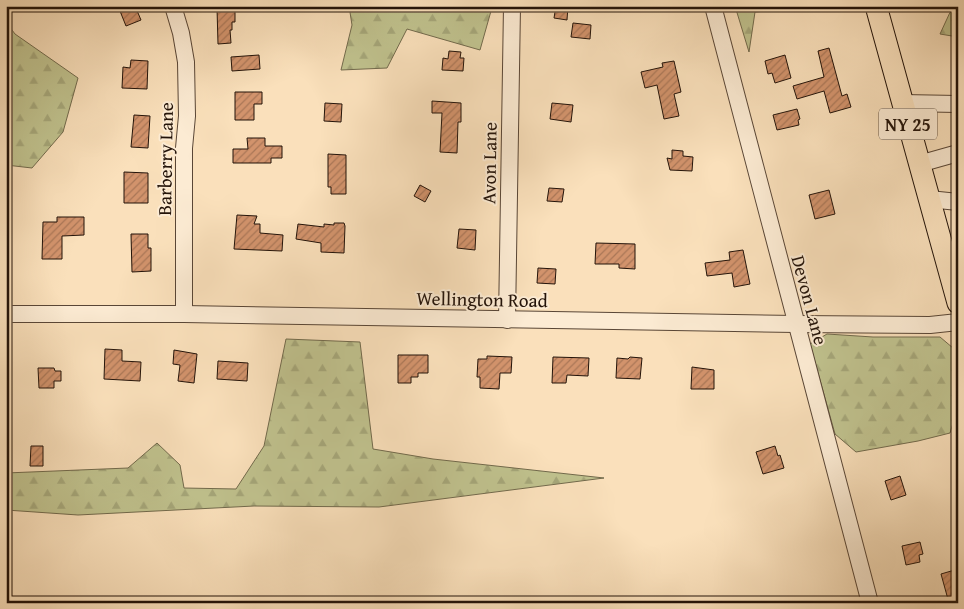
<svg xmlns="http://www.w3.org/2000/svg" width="964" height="609" viewBox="0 0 964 609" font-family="'Gentium Book Plus',serif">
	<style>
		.forest { fill: url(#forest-firs); stroke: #726a4c }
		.building { fill: url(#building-hatch); stroke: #231309 }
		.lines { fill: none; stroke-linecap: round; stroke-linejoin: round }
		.minor-casing { stroke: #594636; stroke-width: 18 }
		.major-casing { stroke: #231309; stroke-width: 23 }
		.minor { stroke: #fcebd3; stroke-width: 16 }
		.major { stroke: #fae0bb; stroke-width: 21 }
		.labels { text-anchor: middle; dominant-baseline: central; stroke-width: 4; stroke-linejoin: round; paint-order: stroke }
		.shield { fill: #fcebd3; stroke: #645446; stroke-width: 1 }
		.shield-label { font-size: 18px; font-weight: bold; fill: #231309 }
		.street-label { font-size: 19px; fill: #231309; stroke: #fcebd3 }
	</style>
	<defs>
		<pattern id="forest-firs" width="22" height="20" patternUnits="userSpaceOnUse" patternTransform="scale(1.25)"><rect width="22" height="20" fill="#c0c28e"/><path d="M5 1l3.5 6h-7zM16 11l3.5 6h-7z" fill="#a5a679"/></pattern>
		<pattern id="building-hatch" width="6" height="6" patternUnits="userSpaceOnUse" patternTransform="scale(1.25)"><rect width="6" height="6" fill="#d2936c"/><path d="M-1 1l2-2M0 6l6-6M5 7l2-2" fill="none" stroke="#aa7757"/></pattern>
	</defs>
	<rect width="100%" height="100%" fill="#fae0bb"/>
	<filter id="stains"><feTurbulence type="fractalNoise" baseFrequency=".004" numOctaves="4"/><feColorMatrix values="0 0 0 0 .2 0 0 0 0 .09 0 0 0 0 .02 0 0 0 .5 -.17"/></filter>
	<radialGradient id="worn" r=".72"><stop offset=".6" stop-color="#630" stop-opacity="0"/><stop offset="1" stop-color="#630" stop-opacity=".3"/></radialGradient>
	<g class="forest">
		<path d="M349 6H481L491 11 480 50 407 29 387 68 341 70 352 25Z"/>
		<path d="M735 6H824L755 12 749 52Z"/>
		<path d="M952 8H958V37L940 34Z"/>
		<path d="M6 22 15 34 78 78 63 132 32 168 6 165Z"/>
		<path d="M827 334 873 337H940L953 348 958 375V406L950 433 918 441 856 452 835 434 810 344Z"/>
		<path d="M286 339 360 342 373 449 433 459 604 478 379 507 254 506 78 515 6 510V473L128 468 157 443 180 465 184 488 236 489 264 446Z"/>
	</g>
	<g class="building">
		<path d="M118 6H135L141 20 126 26Z"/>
		<path d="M556 6H568L567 20 554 18Z"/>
		<path d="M217 8H235V22H232V30H230L231 43 218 44Z"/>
		<path d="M573 23 591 25 590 39 571 37Z"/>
		<path d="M829 48 842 96 847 94 851 107 830 113 824 91 797 99 793 86 824 77 818 51Z"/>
		<path d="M449 51 461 52 460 58H464L463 71 442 70 443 58 448 59Z"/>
		<path d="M259 55 260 69 232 71 231 57Z"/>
		<path d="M785 55 791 78 775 83 772 73 768 74 765 61Z"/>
		<path d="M131 60 148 61 147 89 122 88 123 67 130 68Z"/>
		<path d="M674 61 681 92 674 94 679 116 664 119 657 85 645 88 641 72 663 67 662 63Z"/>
		<path d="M235 92H262V104H254V120H235Z"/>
		<path d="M432 101 461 103V122H458L457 153 440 152 442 113H432Z"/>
		<path d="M325 103 342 104 341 122 324 121Z"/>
		<path d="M552 103 573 105 571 122 550 119Z"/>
		<path d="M797 109 800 119 798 120 799 125 777 130 773 115Z"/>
		<path d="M134 115 150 116 148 148 131 147Z"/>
		<path d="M247 138H265V146H282V158H271V163H233V149H248Z"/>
		<path d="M672 150 683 151V156L693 157 692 171 670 170 667 158 672 159Z"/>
		<path d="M328 154 346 155V194H331V187H328Z"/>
		<path d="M124 172 148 173V203H124Z"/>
		<path d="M420 185 431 191 425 202 414 196Z"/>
		<path d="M549 188 564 189 562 202 547 201Z"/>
		<path d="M829 190 835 214 815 219 809 195Z"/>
		<path d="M237 215 257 216 254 224H260V233L283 235 282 251 234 249Z"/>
		<path d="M57 217H84V235L62 236V259H42L43 222H57Z"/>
		<path d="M334 223H344L345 226 344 253 321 252V243L296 239 298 224 324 227V224L334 225Z"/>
		<path d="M459 229 476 230 475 250 457 248Z"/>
		<path d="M131 234H148V248H151V271L132 272Z"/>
		<path d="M596 243 635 244V269L619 268V264H595Z"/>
		<path d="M743 250 750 284 734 287 732 273 707 276 705 263 730 260 729 252Z"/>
		<path d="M538 268 556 269 555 284 537 283Z"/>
		<path d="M105 349 122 350V361L141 362 140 381 104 379Z"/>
		<path d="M174 350 197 354 194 383 178 381 180 365 173 364Z"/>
		<path d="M398 355H428V373H418V377H411V383H398Z"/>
		<path d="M487 356 512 357 511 373H500L499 389 480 388V377H477L478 359H487Z"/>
		<path d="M553 357 589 358 588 376 567 375 566 383H552Z"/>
		<path d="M630 357 642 358 640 379 616 378 617 358 628 359Z"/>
		<path d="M218 361 248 363 247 381 217 379Z"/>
		<path d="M692 367 714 370V389H691Z"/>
		<path d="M38 368H54L55 371H61V381H54V388H39Z"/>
		<path d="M31 446H43V466H30Z"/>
		<path d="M775 446 778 456 780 455 784 468 763 474 756 452Z"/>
		<path d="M900 476 906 495 891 500 885 481Z"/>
		<path d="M920 542 923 554 919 555 920 562 906 565 902 546Z"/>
		<path d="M958 569V603H949L941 574Z"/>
	</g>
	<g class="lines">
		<g class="minor-casing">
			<g id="minor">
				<path d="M173 6 181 33 186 62 187 116 184 148V314"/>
				<path d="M713 6 870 603"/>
				<path d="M902 103 958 104"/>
				<path d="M919 164 958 153"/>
				<path d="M929 199 958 202"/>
				<path d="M6 314H184L796 324 930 325 958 322"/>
				<path d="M507 320 512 6"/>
			</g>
		</g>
		<g class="major-casing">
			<path id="major" d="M876 6 958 303"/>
		</g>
		<use href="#minor" class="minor"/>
		<use href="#major" class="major"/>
	</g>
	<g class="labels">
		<rect class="shield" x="879" y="108.5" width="58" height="31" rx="4"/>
		<g class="shield-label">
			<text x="908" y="124">NY 25</text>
		</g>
		<g class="street-label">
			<text transform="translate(165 159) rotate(-89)">Barberry Lane</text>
			<text transform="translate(489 163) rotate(-89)">Avon Lane</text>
			<text transform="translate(482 299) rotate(1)">Wellington Road</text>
			<text transform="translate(810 300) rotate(75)">Devon Lane</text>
		</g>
	</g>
	<rect width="964" height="609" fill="none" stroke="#fae0bb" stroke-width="25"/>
	<rect x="8" y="8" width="949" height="594" fill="none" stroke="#231309" stroke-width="2.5"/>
	<rect x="12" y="12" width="939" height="584" fill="none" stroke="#231309"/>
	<rect width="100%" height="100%" filter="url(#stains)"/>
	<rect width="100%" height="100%" fill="url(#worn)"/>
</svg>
